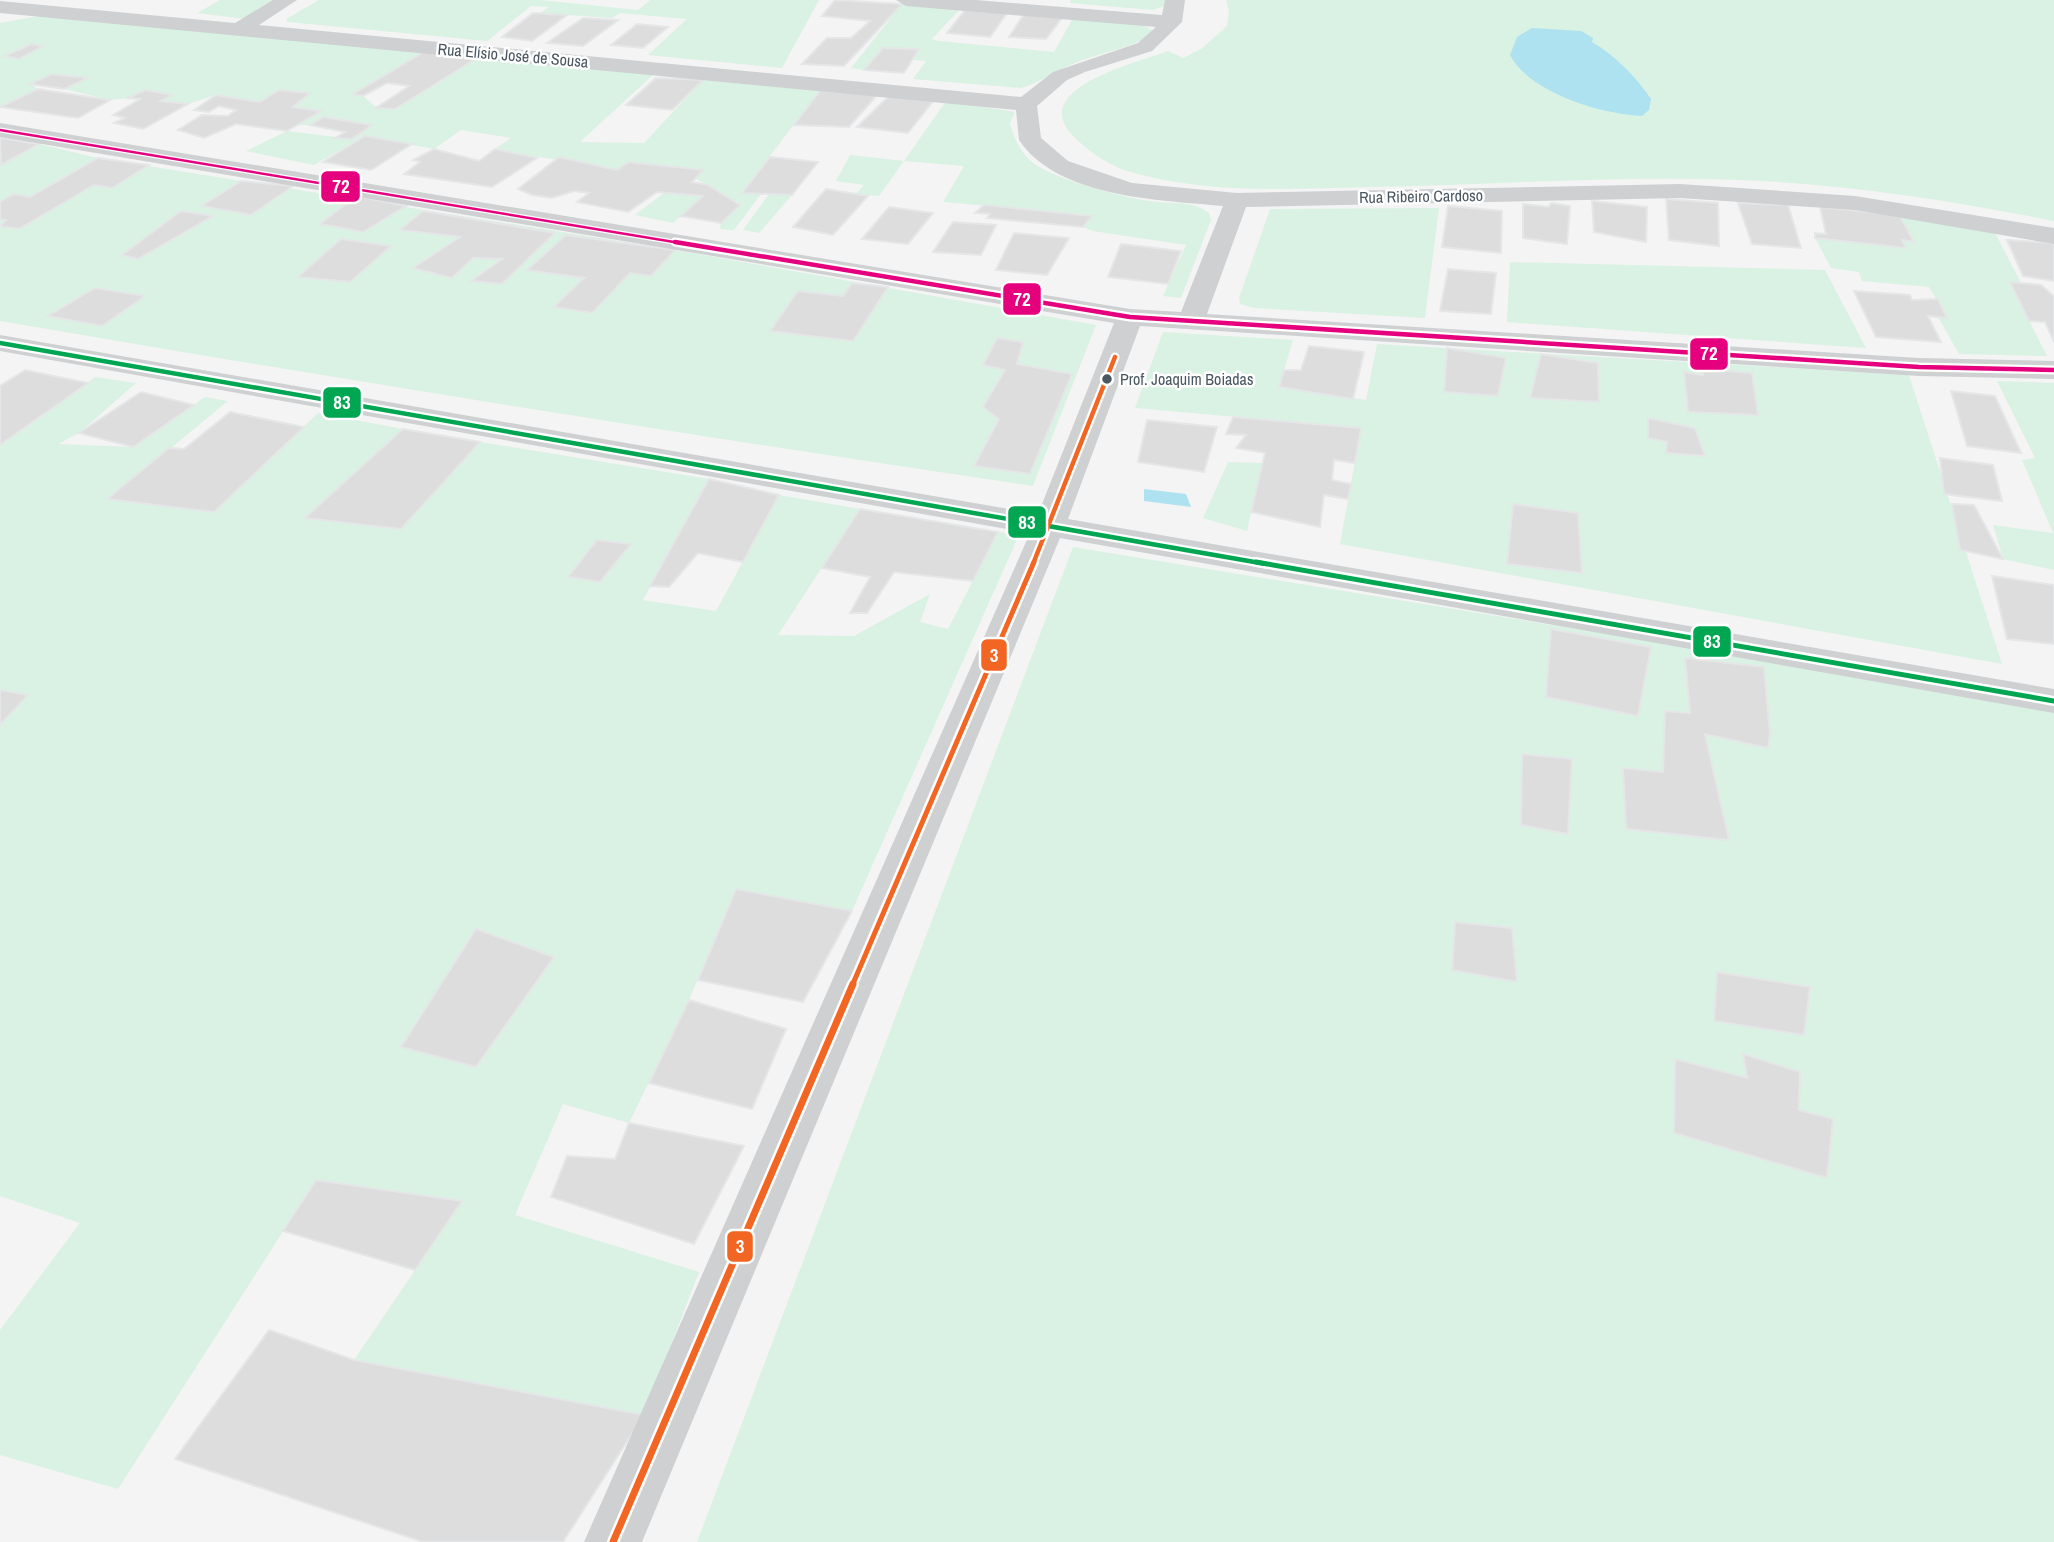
<svg xmlns="http://www.w3.org/2000/svg" width="2054" height="1542" viewBox="0 0 2054 1542" font-family="'Archivo Narrow',sans-serif">
	<style>
		.green { fill: #d9f2e3; fill-rule: evenodd }
		.water { fill: #aee2f0 }
		.building { fill: #ddddde; stroke: #e5e6e7; stroke-width: 2 }
		.lines { fill: none; stroke-linecap: round; stroke-linejoin: round }
		.street { fill: #ced0d2; fill-rule: evenodd }
		.bus-1-far1-casing { stroke: #fff; stroke-width: 5 }
		.bus-1-casing { stroke: #fff; stroke-width: 9 }
		.bus-2-far1-casing { stroke: #fff; stroke-width: 9 }
		.bus-2-casing { stroke: #fff; stroke-width: 10 }
		.bus-3-far2-casing { stroke: #fff; stroke-width: 9 }
		.bus-3-far1-casing { stroke: #fff; stroke-width: 10 }
		.bus-3-casing { stroke: #fff; stroke-width: 12 }
		.bus-1-far1 { stroke: #e5007d; stroke-width: 2.5 }
		.bus-1 { stroke: #e5007d; stroke-width: 4.5 }
		.bus-2-far1 { stroke: #00a651; stroke-width: 4.5 }
		.bus-2 { stroke: #00a651; stroke-width: 5 }
		.bus-3-far2 { stroke: #f26522; stroke-width: 4.5 }
		.bus-3-far1 { stroke: #f26522; stroke-width: 5 }
		.bus-3 { stroke: #f26522; stroke-width: 7 }
		.bus-dot { fill: #4a5661; stroke: #fff; stroke-width: 2.5 }
		.labels { text-anchor: middle; dominant-baseline: central; stroke-width: 5; stroke-linejoin: round; paint-order: stroke }
		.far-street-label { font-size: 16px; fill: #4a5661; stroke: #fff }
		.far-bus-label { font-size: 16px; fill: #4a5661; stroke: #fff; text-anchor: start }
		.line-badge { stroke: #fff; stroke-width: 2.5 }
		.badge-label { font-size: 19px; text-anchor: middle; font-weight: bold; fill: #fff }
	</style>
	<rect width="100%" height="100%" fill="#f4f4f4"/>
	<g class="green">
		<path d="M220 0H275L245 19 197 13Z"/>
		<path d="M319 0H540L638 10 650 0H819L782 68 648 55 687 19 620 13 612 18 540 13 549 7 531 6 487 41 288 22 286 19Z"/>
		<path d="M1071 0H1165L1166 1 1164 6 1153 10 1070 3Z"/>
		<path d="M1226 0H2054V221C1959 202 1859 186 1762 181 1631 174 1499 185 1368 187 1292 189 1213 194 1138 174 1112 168 1093 155 1074 137 1025 88 1140 62 1168 51L1183 58 1201 49 1227 26 1229 11Z"/>
		<path d="M902 4 960 9 932 39 939 41 1054 52 1073 18 1144 26 1157 32C1132 48 1102 52 1075 63 1056 70 1040 83 1021 88L913 79 926 61 913 60 918 49 884 48 864 70 851 68Z"/>
		<path d="M39 16 424 52 354 94 363 96 377 108 395 109 477 58 655 73 580 142 644 143 703 80 820 91 742 192 761 194 734 230 720 229 721 223 739 204 695 178 702 170 629 162 617 170C576 161 536 158 495 149L511 138 461 130 434 149 365 136 314 165 246 151 287 131 352 139 372 125 324 117 310 125H298L320 111 293 107 309 93 279 90 260 102 216 95 188 104 161 101 170 95 145 90 128 98 110 100 64 89 86 78 52 74 31 84 38 89 0 107V23Z"/>
		<path d="M946 101 1015 112 1010 123C1014 140 1023 158 1039 167 1066 182 1127 199 1158 202 1177 204 1193 201 1209 213L1211 220 1181 298 1163 296 1186 245 1093 231 1083 227 1091 215 943 202 964 166 904 161 879 196 856 194 864 185 836 181 850 155 904 161Z"/>
		<path d="M0 139 39 144 98 158 675 250 1096 325 1033 486C688 435 344 380 0 321Z"/>
		<path d="M665 192 703 196 673 223 635 215Z"/>
		<path d="M769 194 792 195 759 233 743 230Z"/>
		<path d="M1439 208 1425 318 1254 308 1240 304 1239 298 1270 209Z"/>
		<path d="M1899 215 1993 229 2021 283H2010L2047 356 1959 354 1938 317H1947L1929 287 1862 281 1859 272 1831 268 1815 238 1905 248 1902 240 1913 241Z"/>
		<path d="M1510 262 1825 270 1866 348 1507 322Z"/>
		<path d="M1163 332 1293 340 1279 387 1366 400 1377 344 1909 375 2002 664 1340 544 1361 428 1135 408Z"/>
		<path d="M95 377 136 383 79 433 58 444 133 447 205 397 228 401 109 499 214 512 318 413 403 429 307 518 401 529 480 442 709 479 643 600 716 611 779 495 860 509 778 635 854 636 930 594 920 622 948 629 998 532 1019 535 852 911 736 890 689 1000 629 1123 563 1104 515 1215 699 1272 644 1415 354 1360 462 1201 316 1180 118 1489 0 1455V1330L80 1223 0 1196V725L28 695 0 690V445ZM553 957 477 1067 401 1047Z"/>
		<path d="M1997 381 2054 383V570L2003 559 1993 525 2053 533 2022 460 2035 458Z"/>
		<path d="M1228 462 1262 463 1247 531 1203 518Z"/>
		<path d="M1073 547 1792 664 2054 711V1542H697Z"/>
	</g>
	<g class="water">
		<path d="M1532 28 1581 31 1593 38 1592 42C1616 56 1636 77 1651 99L1649 110 1642 116C1601 114 1530 93 1510 55L1517 37Z"/>
		<path d="M1144 489 1186 494 1191 507 1144 501Z"/>
	</g>
	<g class="building">
		<path d="M835 0 902 4 844 66 802 64 827 38H851L870 21 822 16Z"/>
		<path d="M965 10 1007 13 990 37 947 33Z"/>
		<path d="M533 13 567 15 532 41 502 37Z"/>
		<path d="M1024 14 1062 18 1046 39 1009 37Z"/>
		<path d="M583 18 618 20 583 46 547 43Z"/>
		<path d="M637 24 668 27 643 48 611 45Z"/>
		<path d="M31 44 43 46 19 59 5 56Z"/>
		<path d="M883 48 919 49 904 73 864 70Z"/>
		<path d="M424 52 477 58 395 109 376 108 409 86 387 83 363 96 353 94Z"/>
		<path d="M52 74 88 78 64 89 30 84Z"/>
		<path d="M656 78 703 80 672 110 626 105Z"/>
		<path d="M38 89 110 100 78 118 0 107Z"/>
		<path d="M145 90 172 95 161 101 188 104 143 129 114 123 125 118 113 115 140 99 128 98Z"/>
		<path d="M279 90 310 93 293 107 321 111 287 131 236 124 204 138 178 130 202 115 228 116 236 110 219 106 209 112 194 110 216 95 260 102Z"/>
		<path d="M820 91 877 95 849 127 794 125Z"/>
		<path d="M888 97 933 101 908 133 857 127Z"/>
		<path d="M324 117 372 125 352 139 335 138 345 132 310 125Z"/>
		<path d="M365 136 412 144 371 170 323 162Z"/>
		<path d="M0 138 39 144 1 165Z"/>
		<path d="M434 149 479 161 495 149 537 158 492 187 404 174 420 162 413 160Z"/>
		<path d="M559 157 617 170 629 162 703 170 692 182 708 185 740 205 721 223 681 216 703 196 657 192 628 212 577 202 589 193 574 191 552 198 532 195 518 189Z"/>
		<path d="M770 157 818 162 792 195 742 193Z"/>
		<path d="M98 158 149 165 112 188 94 185 19 229 0 226 6 220 0 219V202L14 194 30 197Z"/>
		<path d="M241 181 293 186 251 215 202 206Z"/>
		<path d="M826 189 868 196 833 235 793 227Z"/>
		<path d="M356 196 406 206 363 232 320 224Z"/>
		<path d="M1666 199 1718 203 1719 246 1669 240Z"/>
		<path d="M1592 201 1647 207 1646 242 1594 232Z"/>
		<path d="M1551 203 1570 206 1567 244 1523 238V204L1549 207Z"/>
		<path d="M1738 203 1788 205 1801 248 1752 244Z"/>
		<path d="M984 205 1092 216 1083 227 987 218 990 214 975 213Z"/>
		<path d="M1448 206 1502 211 1501 253 1442 247Z"/>
		<path d="M889 207 933 213 908 244 862 239Z"/>
		<path d="M1820 207 1899 215 1914 242 1902 240 1906 248 1815 238V233L1826 234Z"/>
		<path d="M181 211 213 216 138 259 122 255Z"/>
		<path d="M423 211 555 233 502 284 471 281 502 259 473 258 452 278 413 268 460 237 400 230Z"/>
		<path d="M953 222 996 225 981 255 933 252Z"/>
		<path d="M1014 233 1069 238 1047 275 996 270Z"/>
		<path d="M566 235 675 250 651 276 630 273 592 313 554 307 584 278 527 270Z"/>
		<path d="M341 239 391 246 350 282 298 277Z"/>
		<path d="M2007 240 2054 243V281L2023 276Z"/>
		<path d="M1121 244 1181 251 1168 284 1108 277Z"/>
		<path d="M1448 269 1496 273 1491 314 1440 311Z"/>
		<path d="M2010 282 2041 285 2054 296V342L2045 322 2029 321Z"/>
		<path d="M852 283 888 287 853 341 770 331 798 291 843 296Z"/>
		<path d="M95 288 145 296 102 326 48 316Z"/>
		<path d="M1854 291 1910 295 1912 300 1938 299 1947 318 1928 316 1941 342 1876 337Z"/>
		<path d="M997 338 1023 342 1017 364 1072 374 1030 474 974 466 999 419 983 407 1005 370 983 365Z"/>
		<path d="M1309 346 1364 352 1353 399 1279 387 1284 370H1301Z"/>
		<path d="M1447 348 1506 358 1498 396 1444 392Z"/>
		<path d="M1541 354 1598 363 1599 402 1530 398Z"/>
		<path d="M1702 369 1752 373 1758 415 1688 412 1684 372 1703 375Z"/>
		<path d="M25 370 88 383 0 445V386Z"/>
		<path d="M1951 391 1995 396 2021 453 1967 446Z"/>
		<path d="M141 392 194 405 133 447 79 433Z"/>
		<path d="M230 412 304 427 214 512 107 499 169 448 184 449Z"/>
		<path d="M1233 417 1361 428 1355 463 1334 460 1332 480 1351 484 1348 499 1324 495 1320 527 1251 512 1265 453 1236 448 1246 435 1226 434Z"/>
		<path d="M1648 418 1695 428 1705 456 1666 453 1667 442 1648 438Z"/>
		<path d="M1147 420 1217 427 1204 472 1138 462Z"/>
		<path d="M403 429 480 442 401 529 305 518Z"/>
		<path d="M1940 458 1993 465 2002 501 1944 494Z"/>
		<path d="M709 479 779 495 743 562 698 553 669 587 650 586Z"/>
		<path d="M1513 504 1578 513 1582 573 1507 564Z"/>
		<path d="M1952 504 1974 505 2003 559 1960 550Z"/>
		<path d="M860 509 998 532 973 581 894 572 867 613H850L870 577 822 568Z"/>
		<path d="M597 540 631 544 600 582 568 577Z"/>
		<path d="M1992 576 2054 585V644L2007 639Z"/>
		<path d="M1551 629 1651 647 1638 716 1546 697Z"/>
		<path d="M1685 658 1764 667 1770 733 1768 748 1705 734 1729 840 1626 829 1623 768 1663 772 1665 711 1690 713Z"/>
		<path d="M0 690 28 695 0 725Z"/>
		<path d="M1522 754 1572 759 1568 834 1521 825Z"/>
		<path d="M736 889 852 911 803 1002 698 980Z"/>
		<path d="M1455 922 1512 928 1517 982 1452 970Z"/>
		<path d="M476 929 554 957 476 1067 401 1047Z"/>
		<path d="M1717 972 1810 987 1804 1035 1714 1021Z"/>
		<path d="M689 1000 786 1029 752 1109 649 1083Z"/>
		<path d="M1743 1054 1800 1072 1799 1110 1833 1119 1827 1178 1674 1133 1675 1059 1747 1078Z"/>
		<path d="M629 1123 744 1146 694 1244 551 1197 567 1156 615 1159Z"/>
		<path d="M316 1180 462 1201 415 1270 283 1231Z"/>
		<path d="M269 1330 354 1360 644 1415 563 1542H423L175 1459Z"/>
	</g>
	<g class="lines">
		<path class="street" d="M273 0H297L259 25 1021 97 1053 72 1138 43 1156 27 906 6 896 0H976L1162 15 1165 0H1185L1182 22 1152 51 1085 72 1067 80 1037 106 1041 138 1068 161 1132 183 1237 193 1680 184 1855 196 2054 228V244L1855 210 1680 198 1246 207 1207 314 1919 358 2054 361V379L1919 376 1140 326 1068 519 2054 689V713L1060 538 642 1542H584L1030 533 0 351V335L1038 514 1114 323 0 137V123L1130 309 1181 312 1223 206C1160 200 1058 198 1019 140L1016 110 0 13V1L235 23Z"/>
		<g class="bus-1-far1-casing">
			<path id="bus-1-far1" d="M0 130 686 244"/>
		</g>
		<g class="bus-1-casing">
			<path id="bus-1" d="M675 242 1130 317 1919 367 2054 370"/>
		</g>
		<g class="bus-2-far1-casing">
			<path id="bus-2-far1" d="M0 343 1266 564"/>
		</g>
		<g class="bus-2-casing">
			<path id="bus-2" d="M1256 562 2054 701"/>
		</g>
		<g class="bus-3-far2-casing">
			<path id="bus-3-far2" d="M1033 564 1115 357"/>
		</g>
		<g class="bus-3-far1-casing">
			<path id="bus-3-far1" d="M852 986 1034 562"/>
		</g>
		<g class="bus-3-casing">
			<path id="bus-3" d="M613 1542 853 984"/>
		</g>
		<use href="#bus-1-far1" class="bus-1-far1"/>
		<use href="#bus-1" class="bus-1"/>
		<use href="#bus-2-far1" class="bus-2-far1"/>
		<use href="#bus-2" class="bus-2"/>
		<use href="#bus-3-far2" class="bus-3-far2"/>
		<use href="#bus-3-far1" class="bus-3-far1"/>
		<use href="#bus-3" class="bus-3"/>
	</g>
	<circle class="bus-dot" cx="1107" cy="379" r="6"/>
	<g class="labels">
		<g class="far-street-label">
			<text transform="translate(513 55) rotate(5)">Rua Elísio José de Sousa</text>
			<text transform="translate(1421 196) rotate(-1)">Rua Ribeiro Cardoso</text>
		</g>
		<g class="far-bus-label">
			<text x="1120" y="379">Prof. Joaquim Boiadas</text>
		</g>
	</g>
	<g class="line-badge">
		<rect x="320" y="170" width="41" height="33" rx="7" fill="#e5007d"/>
		<rect x="1002" y="282" width="40" height="34" rx="7" fill="#e5007d"/>
		<rect x="1689" y="337" width="40" height="34" rx="7" fill="#e5007d"/>
		<rect x="322" y="386" width="40" height="33" rx="7" fill="#00a651"/>
		<rect x="1007" y="505" width="40" height="34" rx="7" fill="#00a651"/>
		<rect x="1692" y="625" width="40" height="33" rx="7" fill="#00a651"/>
		<rect x="980" y="638" width="28" height="34" rx="7" fill="#f26522"/>
		<rect x="726" y="1230" width="28" height="33" rx="7" fill="#f26522"/>
	</g>
	<g class="badge-label">
		<text x="341" y="193">72</text>
		<text x="1022" y="306">72</text>
		<text x="1709" y="360">72</text>
		<text x="342" y="409">83</text>
		<text x="1027" y="529">83</text>
		<text x="1712" y="648">83</text>
		<text x="994" y="662">3</text>
		<text x="740" y="1253">3</text>
	</g>
</svg>
